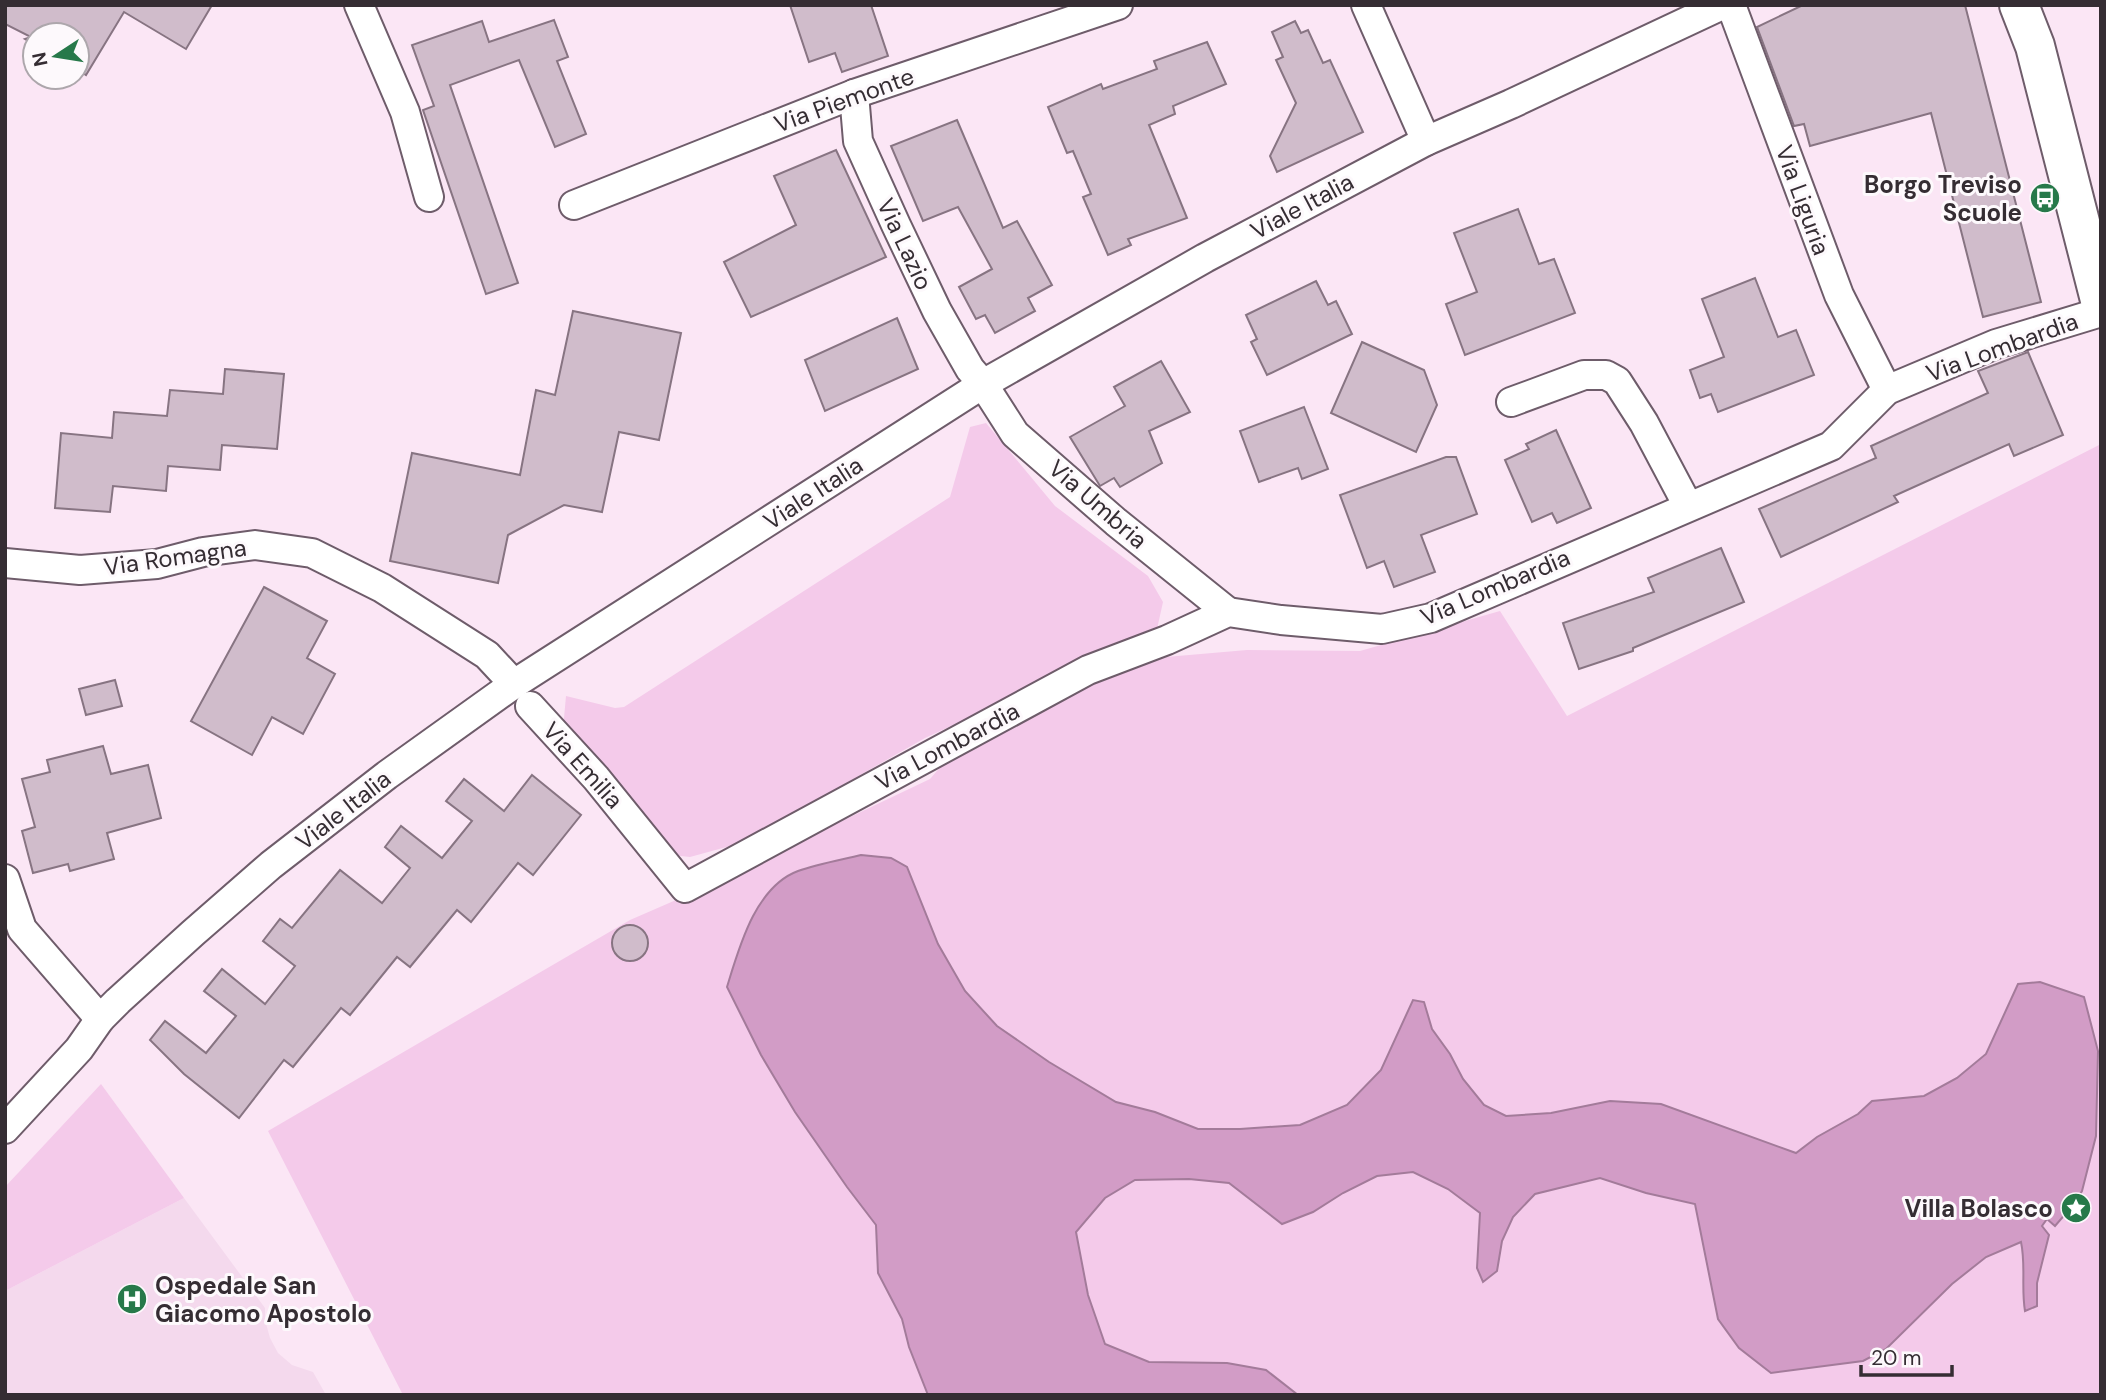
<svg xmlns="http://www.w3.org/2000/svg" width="2106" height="1400" viewBox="0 0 2106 1400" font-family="'DM Sans',sans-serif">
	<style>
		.built { fill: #f4d9ed }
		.green { fill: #f4caea }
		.water { fill: #d29cc6; stroke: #a37b9a; stroke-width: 2 }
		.building { fill: #d0bccb; stroke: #877482; stroke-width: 2 }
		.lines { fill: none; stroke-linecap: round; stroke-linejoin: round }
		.street-casing { stroke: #6e5c6a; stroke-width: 32 }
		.secondary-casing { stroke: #6e5c6a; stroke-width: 42 }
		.street { stroke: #fff; stroke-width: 28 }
		.secondary { stroke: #fff; stroke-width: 38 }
		.labels { text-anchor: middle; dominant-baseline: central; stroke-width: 6; stroke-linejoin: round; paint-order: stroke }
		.street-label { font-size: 24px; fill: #352d33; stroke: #fdf9fc }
		.poi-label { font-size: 24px; font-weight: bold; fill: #352d33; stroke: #fdf9fc; text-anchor: end }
	</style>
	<rect width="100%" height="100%" fill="#fbe6f5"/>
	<path class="built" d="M184 1198 265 1308V1320L270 1338 278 1353 292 1365 313 1372 326 1395H5V1291Z"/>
	<g class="green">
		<path d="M986 423 1055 506 1148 576 1163 602 1157 629 1129 645 925 738 741 843 690 857 664 854 563 729 566 696 615 708 624 707 950 497 970 427Z"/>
		<path d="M2101 444V1395H403L268 1131 630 920 676 900 930 779 955 750 1086 683 1166 657 1247 650 1360 651 1500 611 1567 716Z"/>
		<path d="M101 1084 184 1198 5 1291V1187Z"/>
	</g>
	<path class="water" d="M861 855 891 858 907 867 938 944 965 991 997 1026 1049 1062 1116 1102 1155 1112 1198 1129H1240L1300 1125 1347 1105 1381 1070 1413 1000 1424 1002 1432 1029 1450 1054 1463 1079 1484 1105 1506 1116 1551 1113 1610 1101 1661 1104 1796 1153 1817 1137 1858 1114 1872 1101 1924 1096 1957 1078 1986 1054 2018 984 2040 982 2084 997 2098 1051 2096 1136 2082 1191 2074 1204 2055 1226 2047 1219 2042 1226 2049 1235 2037 1283V1306L2025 1311C2021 1288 2026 1265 2021 1242L1986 1257 1952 1284 1886 1349 1863 1361 1771 1373 1739 1348 1718 1319 1695 1204 1646 1193 1600 1178 1535 1194 1513 1217 1502 1241 1497 1271 1483 1282 1477 1268 1480 1213 1448 1189 1413 1172 1377 1176 1343 1193 1313 1212 1282 1224 1229 1183 1189 1179 1135 1180 1105 1198 1076 1232 1088 1295 1105 1344 1149 1362 1227 1363 1266 1370 1298 1395H928L909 1347 902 1319 878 1273 876 1225 847 1187 795 1112 761 1055 727 987C739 948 755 887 798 871 817 864 840 860 861 855Z"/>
	<g class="building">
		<path d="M5 5H212L186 49 124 12 86 75 77 69V35H35V45L25 39 31 37 5 24Z"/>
		<path d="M790 5H871L888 56 842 72 835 53 809 62Z"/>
		<path d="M1803 5H1965L2041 302 1983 317 1931 113 1810 146 1804 124 1794 126 1757 27Z"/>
		<path d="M554 20 568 57 557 61 586 134 555 147 519 60 450 85 518 283 486 294 423 110 434 106 412 45 482 21 489 42Z"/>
		<path d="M1295 21 1301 33 1308 30 1323 63 1330 60 1363 132 1277 172 1270 156 1296 103 1276 60 1283 57 1272 32Z"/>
		<path d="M1207 42 1226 84 1173 106 1175 114 1149 125 1187 218 1128 239 1131 245 1108 255 1083 197 1091 194 1073 151 1067 153 1048 107 1101 84 1103 89 1157 69 1154 61Z"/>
		<path d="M957 120 1003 228 1017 221 1052 285 1028 298 1035 311 995 333 985 315 976 319 959 287 992 269 958 207 923 221 891 146Z"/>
		<path d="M836 150 886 257 751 317 724 262 796 225 774 176Z"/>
		<path d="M1518 209 1539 264 1554 259 1575 313 1465 355 1446 304 1477 292 1454 233Z"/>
		<path d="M1755 278 1778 337 1796 330 1814 375 1718 412 1711 394 1700 398 1690 370 1724 357 1702 299Z"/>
		<path d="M1316 281 1328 305 1336 301 1352 334 1267 375 1251 342 1257 339 1246 315Z"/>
		<path d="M573 311 681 333 659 440 619 432 602 512 564 505 508 535 498 583 390 561 412 453 520 475 536 390 555 395Z"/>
		<path d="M897 318 918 369 825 411 805 360Z"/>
		<path d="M1362 342 1424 370 1437 405 1416 452 1331 413Z"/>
		<path d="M2028 352 2063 435 2014 456 2009 444 1894 496 1898 502 1781 557 1759 509 1876 458 1871 446 1988 393 1978 371Z"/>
		<path d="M1161 361 1190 412 1149 431 1162 463 1120 487 1114 478 1100 486 1070 437 1125 406 1114 387Z"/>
		<path d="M225 369 284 374 277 449 222 445 220 470 168 466 166 491 113 486 110 512 55 508 61 433 112 438 114 412 167 416 170 390 223 394Z"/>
		<path d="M1304 407 1328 469 1302 479 1298 468 1259 482 1240 431Z"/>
		<path d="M1556 430 1591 508 1557 523 1552 513 1532 522 1505 460 1529 449 1526 444Z"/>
		<path d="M1446 457H1456L1477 514 1421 535 1435 572 1394 587 1384 561 1367 568 1340 495Z"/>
		<path d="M1721 548 1744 602 1633 648V651L1579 669 1563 623 1654 592 1648 578Z"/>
		<path d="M264 587 327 621 307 658 335 674 303 734 272 717 252 755 191 721Z"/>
		<path d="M115 680 122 706 86 715 79 689Z"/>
		<path d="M103 746 111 774 148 765 161 818 107 833 114 859 70 871 68 864 33 873 22 831 35 827 22 779 50 772 47 760Z"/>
		<path d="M532 775 581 815 533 875 518 863 471 922 457 910 410 967 397 957 350 1015 341 1008 293 1067 284 1060 239 1118 184 1074 150 1040 165 1021 206 1053 236 1016 204 991 222 969 265 1004 295 966 263 941 280 919 292 928 340 870 382 903 410 868 385 847 401 826 442 858 472 821 446 801 464 779 504 811Z"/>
		<circle cx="630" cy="943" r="18"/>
	</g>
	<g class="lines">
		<g class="street-casing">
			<g id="street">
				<path d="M359 5 405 112 429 197"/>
				<path d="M1366 5 1426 141"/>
				<path d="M1731 5 1839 295 1887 390"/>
				<path d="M854 94 858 141 896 225 937 311 970 369 983 384 1015 434 1116 522 1228 612"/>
				<path d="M574 205 854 94 1118 5"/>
				<path d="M1511 402 1584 375H1606L1617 381 1644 423 1688 506"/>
				<path d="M5 563 80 570 157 564 203 552 255 545 312 553 382 588 487 655 514 684"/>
				<path d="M530 706 596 778 685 888 1088 670 1167 640 1228 612 1281 620 1382 629 1431 618 1831 446 1887 390 1996 344 2101 312"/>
				<path d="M5 879 22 929 100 1019"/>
				<path d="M5 1129 79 1049 100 1019 118 1001 193 933 271 865 387 775 514 684 983 384 1205 258 1426 141 1511 104 1722 5"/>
			</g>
		</g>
		<g class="secondary-casing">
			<path id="secondary" d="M2019 5 2035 46 2101 304"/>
		</g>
		<use href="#street" class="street"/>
		<use href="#secondary" class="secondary"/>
	</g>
	<defs>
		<g id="bus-disc" transform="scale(1.575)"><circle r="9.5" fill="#27794a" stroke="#fdf9fc"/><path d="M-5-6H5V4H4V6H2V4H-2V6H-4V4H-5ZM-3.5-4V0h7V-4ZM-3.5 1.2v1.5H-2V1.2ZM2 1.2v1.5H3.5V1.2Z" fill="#fff"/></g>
		<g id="sight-disc" transform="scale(1.575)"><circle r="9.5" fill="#27794a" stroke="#fdf9fc"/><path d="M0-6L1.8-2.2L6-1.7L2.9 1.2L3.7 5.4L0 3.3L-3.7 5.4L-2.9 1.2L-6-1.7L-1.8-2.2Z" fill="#fff"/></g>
		<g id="hospital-disc" transform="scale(1.575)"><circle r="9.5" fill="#27794a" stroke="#fdf9fc"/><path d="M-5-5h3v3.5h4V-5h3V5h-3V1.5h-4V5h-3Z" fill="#fff"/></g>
	</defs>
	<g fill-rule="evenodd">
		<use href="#bus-disc" x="2045" y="198"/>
		<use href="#sight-disc" x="2076" y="1208"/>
		<use href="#hospital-disc" x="132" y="1299"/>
	</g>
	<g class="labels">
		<g class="street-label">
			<text transform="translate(844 100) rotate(-20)">Via Piemonte</text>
			<text transform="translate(1803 200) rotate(70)">Via Liguria</text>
			<text transform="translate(1302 206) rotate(-28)">Viale Italia</text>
			<text transform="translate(905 244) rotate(65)">Via Lazio</text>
			<text transform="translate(2002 347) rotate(-20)">Via Lombardia</text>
			<text transform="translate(813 493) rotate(-33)">Viale Italia</text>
			<text transform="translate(1098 504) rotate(41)">Via Umbria</text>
			<text transform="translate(175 557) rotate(-8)">Via Romagna</text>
			<text transform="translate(1495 587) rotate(-23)">Via Lombardia</text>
			<text transform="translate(947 746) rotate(-28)">Via Lombardia</text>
			<text transform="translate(583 765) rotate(48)">Via Emilia</text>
			<text transform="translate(343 810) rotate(-38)">Viale Italia</text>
		</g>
		<g class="poi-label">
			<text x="2022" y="184">Borgo Treviso<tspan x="2022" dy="28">Scuole</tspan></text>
			<text x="2053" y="1208">Villa Bolasco</text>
			<text x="155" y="1285" text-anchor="start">Ospedale San<tspan x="155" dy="28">Giacomo Apostolo</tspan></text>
		</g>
	</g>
	<rect width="2106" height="1400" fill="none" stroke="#352d33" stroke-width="14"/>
	<g transform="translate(56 56) rotate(258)"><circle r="33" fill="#fdf9fc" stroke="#ada7ac" stroke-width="2"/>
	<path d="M0-5L12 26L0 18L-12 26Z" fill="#27794a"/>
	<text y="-10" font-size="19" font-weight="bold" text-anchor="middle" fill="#352d33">N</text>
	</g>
	<path d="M1861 1365v10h91v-10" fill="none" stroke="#352d33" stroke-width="3.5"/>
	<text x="1871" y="1365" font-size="21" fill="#352d33" stroke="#fdf9fc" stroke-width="5" paint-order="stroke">20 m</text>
</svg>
